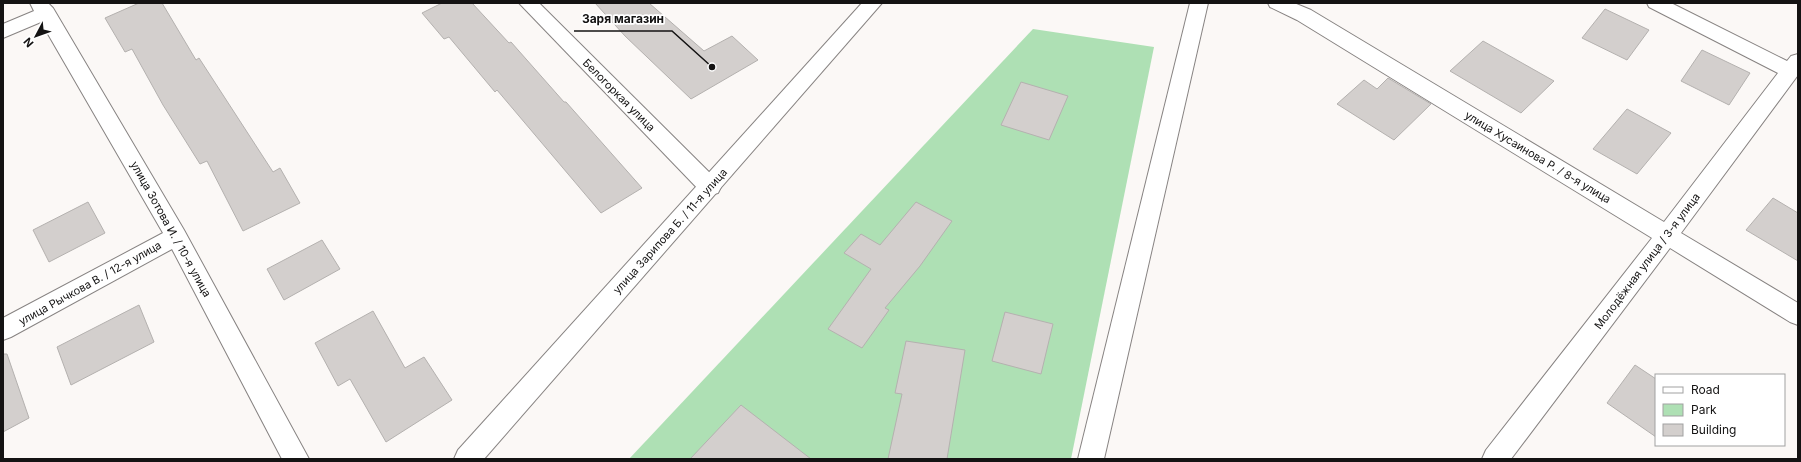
<svg xmlns="http://www.w3.org/2000/svg" width="1801" height="462" viewBox="0 0 1801 462" font-family="Inter,sans-serif">
	<style>
		.green { fill: #aee0b4 }
		.building { fill: #d3cfcd; stroke: #b4b1af }
		.lines { fill: none; stroke-linecap: round; stroke-linejoin: round }
		.street-casing { stroke: #878382; stroke-width: 2 }
		.secondary-casing { stroke: #878382; stroke-width: 2 }
		.street { fill: #fff; fill-rule: evenodd }
		.secondary { fill: #fff; fill-rule: evenodd }
		.labels { text-anchor: middle; dominant-baseline: central; stroke-width: 3.5; stroke-linejoin: round; paint-order: stroke }
		.street-label { font-size: 11px; fill: #141313; stroke: #fff }
		.leader { fill: none; stroke: #141313; stroke-width: 1.5 }
		.callout-dot { fill: #141313; stroke: #fff; stroke-width: 1.5 }
		.callout-label { font-size: 12px; text-anchor: middle; font-weight: bold; fill: #141313; stroke: #fff; stroke-width: 3.5; stroke-linejoin: round; paint-order: stroke }
	</style>
	<rect width="100%" height="100%" fill="#fbf8f6"/>
	<path class="green" d="M1033 29 1154 47 1071 459H629Z"/>
	<g class="building">
		<path d="M139 3H162L196 60 199 58 273 172 280 168 300 203 243 231 207 161 200 164 163 105 132 49 125 52 105 18Z"/>
		<path d="M442 3H472L509 43 511 42 564 102H566L642 188 601 213 497 90 495 92 449 37 444 39 422 13Z"/>
		<path d="M595 3H649L704 51 732 36 758 60 691 99 625 36Z"/>
		<path d="M1605 9 1649 30 1627 60 1582 38Z"/>
		<path d="M1483 41 1554 81 1521 113 1450 71Z"/>
		<path d="M1702 50 1750 73 1729 105 1681 81Z"/>
		<path d="M1388 78 1431 104 1394 140 1337 104 1364 80 1377 89Z"/>
		<path d="M1021 82 1068 96 1049 140 1001 125Z"/>
		<path d="M1627 109 1671 133 1637 174 1593 149Z"/>
		<path d="M1773 198 1798 213V261L1746 230Z"/>
		<path d="M88 202 105 233 49 262 33 230Z"/>
		<path d="M916 202 952 221 920 266 885 308 889 310 862 348 828 329 871 269 844 253 861 234 880 245Z"/>
		<path d="M322 240 340 269 284 300 267 269Z"/>
		<path d="M139 305 154 342 71 385 57 347Z"/>
		<path d="M373 311 405 368 424 357 452 400 386 442 350 379 338 386 315 343Z"/>
		<path d="M1005 312 1053 324 1041 374 992 361Z"/>
		<path d="M906 341 965 350 947 459H888L902 394 895 393Z"/>
		<path d="M3 354H7L29 418 3 432Z"/>
		<path d="M1635 365 1656 379V437L1607 403Z"/>
		<path d="M741 405 811 459H690Z"/>
	</g>
	<g class="lines">
		<g class="street-casing">
			<g id="street">
				<path d="M30 3H48L53 8 184 230 309 459H282L172 249 11 337 3 340V318L163 233 41 22 3 38V24L34 11Z"/>
				<path d="M519 3H539L718 181 721 187 718 193 710 195 702 193Z"/>
				<path d="M1190 3H1208L1104 459H1078Z"/>
				<path d="M1268 3H1294L1311 10 1664 222 1778 73 1649 7 1647 3H1671L1787 61 1791 56 1798 54V75L1681 233 1798 303V325L1790 322 1670 248 1511 459H1482L1486 450 1652 238 1297 20 1270 7Z"/>
			</g>
		</g>
		<g class="secondary-casing">
			<path id="secondary" d="M862 3H882L484 459H454L458 450Z"/>
		</g>
		<use href="#street" class="street"/>
		<use href="#secondary" class="secondary"/>
	</g>
	<g class="labels">
		<g class="street-label">
			<text transform="translate(619 95) rotate(45)">Белогоркая улица</text>
			<text transform="translate(1538 157) rotate(31)">улица Хусаинова Р. / 8-я улица</text>
			<text transform="translate(171 229) rotate(61)">улица Зотова И. / 10-я улица</text>
			<text transform="translate(670 231) rotate(-48)">улица Зарипова Б. / 11-я улица</text>
			<text transform="translate(1647 261) rotate(-53)">Молодёжная улица / 3-я улица</text>
			<text transform="translate(90 283) rotate(-29)">улица Рычкова В. / 12-я улица</text>
		</g>
	</g>
	<path class="leader" d="M712 67L672 31H574"/>
	<circle class="callout-dot" cx="712" cy="67" r="4"/>
	<g class="callout-label">
		<text x="623" y="23">Заря магазин</text>
	</g>
	<rect width="1801" height="462" fill="none" stroke="#141313" stroke-width="8"/>
	<rect x="1655" y="374" width="130" height="72" fill="#ffffff" stroke="#a1a1a1"/>
	<rect x="1663" y="387" width="20" height="6" fill="#ffffff" stroke="#a1a1a1"/>
	<text x="1691" y="394" font-size="12" fill="#141313">Road</text>
	<rect x="1663" y="404" width="20" height="12" fill="#aee0b4" stroke="#a1a1a1"/>
	<text x="1691" y="414" font-size="12" fill="#141313">Park</text>
	<rect x="1663" y="424" width="20" height="12" fill="#d3cfcd" stroke="#a1a1a1"/>
	<text x="1691" y="434" font-size="12" fill="#141313">Building</text>
	<g transform="translate(36 36) rotate(229)" stroke="#ffffff" stroke-width="3" paint-order="stroke">
	<path d="M0-3L7 15L0 10L-7 15Z" fill="#141313"/>
	<text y="-6" font-size="11" font-weight="bold" text-anchor="middle" fill="#141313">N</text>
	</g>
</svg>
